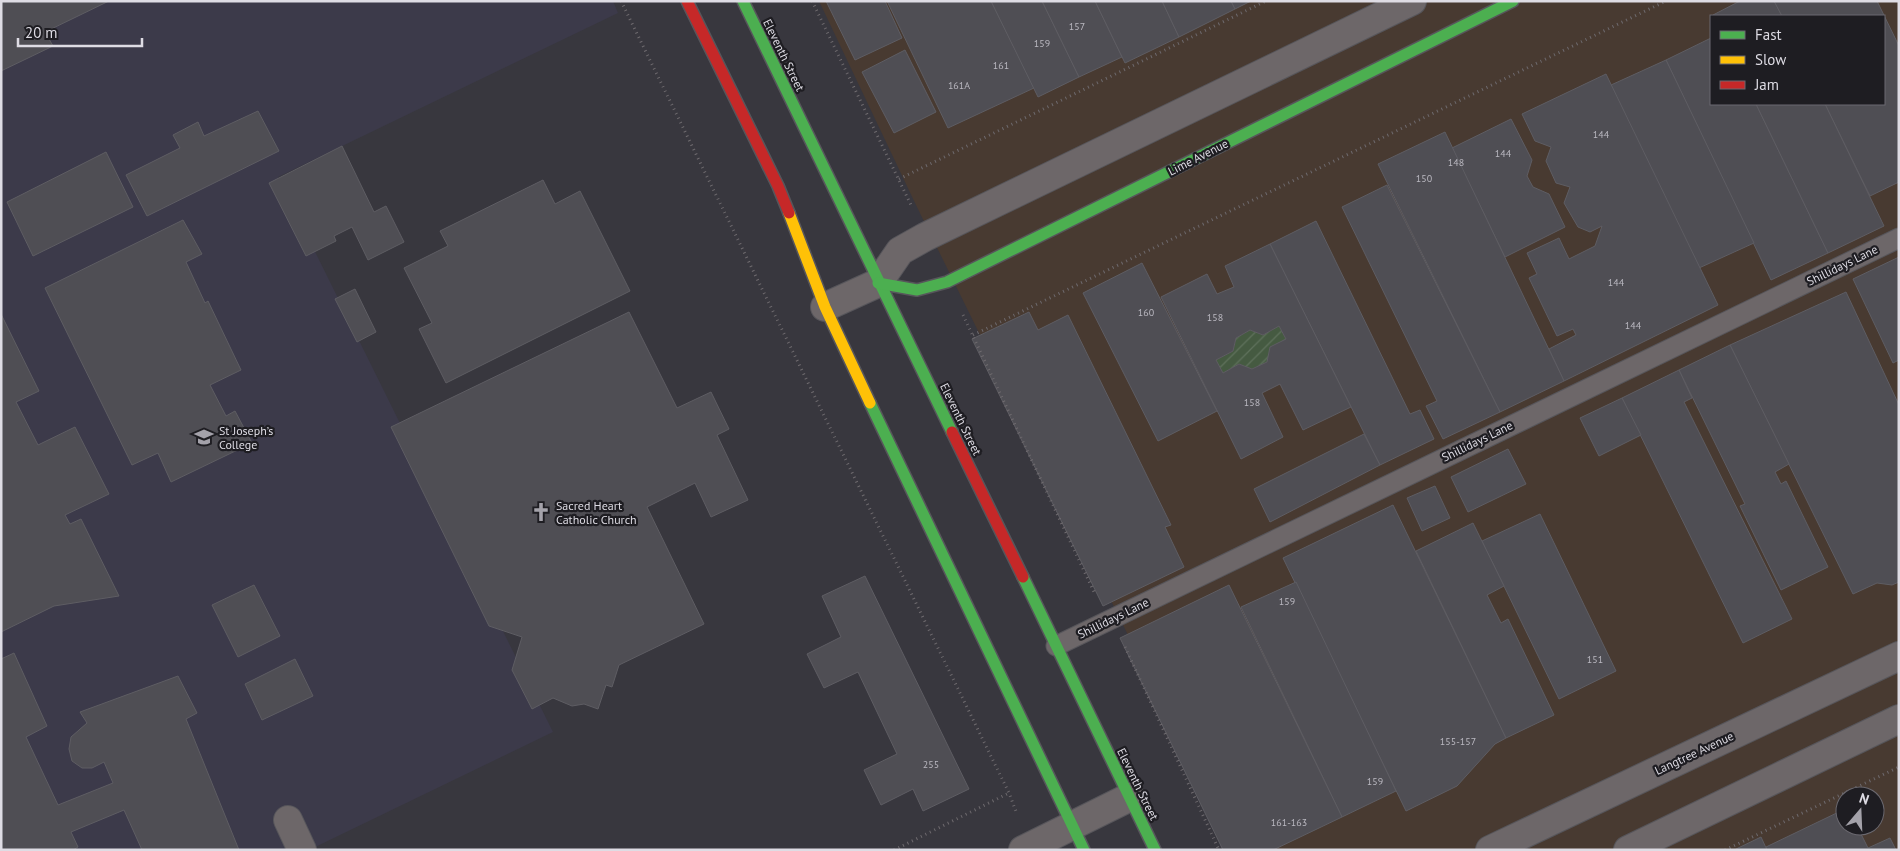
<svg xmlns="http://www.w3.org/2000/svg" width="1900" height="851" viewBox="0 0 1900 851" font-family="'PT Sans',sans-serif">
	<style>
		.commercial { fill: #483a31; fill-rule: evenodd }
		.built { fill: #3c3a4a }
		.garden { fill: url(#garden-furrows) }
		.building { fill: #4f4e54; stroke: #5e5d63; fill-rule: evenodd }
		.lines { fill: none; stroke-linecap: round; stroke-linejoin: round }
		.lane-casing { stroke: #57565b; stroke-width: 21 }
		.street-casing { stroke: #57565b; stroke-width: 30 }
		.fast-casing { stroke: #57565b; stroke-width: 14 }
		.slow-casing { stroke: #57565b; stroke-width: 14 }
		.jam-casing { stroke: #57565b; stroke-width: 14 }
		.path { stroke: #6e6a6e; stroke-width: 3; stroke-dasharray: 1 4; stroke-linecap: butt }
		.lane { stroke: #6d6769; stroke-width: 19 }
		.street { stroke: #6d6769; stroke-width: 28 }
		.fast { stroke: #4caf50; stroke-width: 11 }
		.slow { stroke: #ffc107; stroke-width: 11 }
		.jam { stroke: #c62828; stroke-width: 11 }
		.labels { text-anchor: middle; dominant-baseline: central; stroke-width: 4.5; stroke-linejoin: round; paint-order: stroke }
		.number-label { font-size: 10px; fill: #bab8c0 }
		.street-label { font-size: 12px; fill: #dedce4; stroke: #1e1d22 }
		.poi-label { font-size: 12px; fill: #dedce4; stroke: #1e1d22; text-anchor: start }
	</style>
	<defs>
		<pattern id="garden-furrows" width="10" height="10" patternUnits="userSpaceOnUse" patternTransform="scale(1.25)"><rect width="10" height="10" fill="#455a41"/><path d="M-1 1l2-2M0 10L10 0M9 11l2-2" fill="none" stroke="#5f715c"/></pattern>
	</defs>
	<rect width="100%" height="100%" fill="#38373e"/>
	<path class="commercial" d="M819 1H1899V850H1234L916 205ZM1711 16H1884V104H1711ZM1845 796H1875V826H1845Z"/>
	<path class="built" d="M1 1H613L618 13 278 177 553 732 309 850H1Z"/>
	<path class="garden" d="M1279 326 1286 339 1267 362 1252 369 1239 364 1223 373 1216 360 1233 351 1236 338 1250 330 1263 335Z"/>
	<g class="building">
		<path d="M1 1H109L45 32 53 46 1 71Z"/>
		<path d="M826 1H885L902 38 855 60Z"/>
		<path d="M887 1H991L1034 88 948 128Z"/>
		<path d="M991 1H1042L1079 77 1038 97Z"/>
		<path d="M1042 1H1095L1122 57 1079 77Z"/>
		<path d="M1095 1H1162L1179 37 1125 63Z"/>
		<path d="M1162 1H1231L1235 9 1179 37Z"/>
		<path d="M1231 1H1251L1235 9Z"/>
		<path d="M1740 1H1774L1782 16H1714L1713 15Z"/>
		<path d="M1774 1H1877L1899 46V182L1870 196 1825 104H1884V16H1782Z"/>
		<path d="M1711 38V104H1756L1828 253 1771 280 1666 60Z"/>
		<path d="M905 50 936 112 894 133 862 72Z"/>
		<path d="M1666 60 1754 243 1699 268 1611 85Z"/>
		<path d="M1606 74 1718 305 1564 381 1549 349 1576 335 1573 329 1557 336 1529 278 1537 274 1527 253 1559 238 1569 259 1595 246 1602 226 1590 232 1578 227 1564 203 1570 187 1556 183 1546 161 1551 147 1535 141 1522 114Z"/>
		<path d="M1756 104H1825L1884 226 1828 253Z"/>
		<path d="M258 111 279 151 147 216 126 175 180 148 173 135 198 122 204 136Z"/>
		<path d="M1511 119 1532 160 1527 176 1533 187 1549 194 1565 227 1505 257 1452 148Z"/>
		<path d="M1445 132 1564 381 1500 412 1378 164Z"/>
		<path d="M342 146 374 212 386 206 404 242 368 260 352 227 334 236 336 241 306 256 269 183Z"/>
		<path d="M106 152 133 207 33 256 7 202Z"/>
		<path d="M543 180 555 204 580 191 630 291 446 383 419 329 432 323 404 268 448 246 440 231Z"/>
		<path d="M1387 185 1500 412 1443 439 1426 406 1437 401 1342 207Z"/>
		<path d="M183 220 202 254 186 262 205 303 208 301 241 370 210 385 226 416 235 411 252 443 171 482 158 453 132 465 45 288Z"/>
		<path d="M1316 221 1410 414 1420 410 1434 439 1380 465 1270 244Z"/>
		<path d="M1270 244 1351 407 1303 430 1280 384 1262 393 1283 437 1241 459 1161 297 1207 274 1217 294 1234 287 1225 266ZM1279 326 1286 339 1270 347 1267 362 1252 369 1239 364 1223 373 1216 360 1233 351 1236 338 1250 330 1263 335Z"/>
		<path d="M1899 257V360L1893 363 1853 279Z"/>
		<path d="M1142 263 1217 411 1158 441 1083 293Z"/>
		<path d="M355 289 376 332 357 342 335 299Z"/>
		<path d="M1846 292 1899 405V582L1892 585 1877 583 1853 594 1730 345Z"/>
		<path d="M629 312 677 408 711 392 729 429 717 435 748 500 711 517 695 483 647 507 704 624 619 665 612 687 606 685 598 709 584 704 572 706 553 698 532 709 512 670 522 637 489 626 391 427Z"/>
		<path d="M1029 312 1038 330 1068 315 1171 525 1165 527 1184 567 1103 606 972 339Z"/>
		<path d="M1 314 39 391 16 402 38 445 75 427 109 494 65 515 70 524 81 519 119 596 54 606 1 632Z"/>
		<path d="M1730 345 1789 464 1775 472 1781 484 1786 481 1828 567 1781 590 1740 506 1745 504 1679 370Z"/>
		<path d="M1679 370 1692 398 1684 402 1792 619 1743 643 1622 398Z"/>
		<path d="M1622 398 1641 435 1599 456 1580 418Z"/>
		<path d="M1364 434 1380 465 1270 522 1254 489Z"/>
		<path d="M1508 449 1526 484 1468 512 1451 477Z"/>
		<path d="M1435 486 1450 518 1422 531 1407 498Z"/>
		<path d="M1393 505 1506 738 1495 744 1457 786 1406 811 1283 558Z"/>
		<path d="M1540 514 1616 671 1559 699 1482 541Z"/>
		<path d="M1473 523 1504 586 1487 595 1501 623 1508 619 1554 715 1506 738 1416 551Z"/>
		<path d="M865 576 969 789 923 811 913 789 881 805 864 770 897 754 858 672 824 688 807 654 841 637 822 596Z"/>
		<path d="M1296 582 1396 791 1342 817 1241 607Z"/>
		<path d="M254 585 280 636 238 657 212 605Z"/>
		<path d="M1229 585 1342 817 1273 850H1223L1120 638Z"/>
		<path d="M14 653 47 726 26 737 58 805 113 783 104 762 92 768H82L72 761 69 749 71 737 87 723 80 712 178 676 197 713 186 719 239 850H142L124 810 71 832 78 847 73 850H1V659Z"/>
		<path d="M295 659 313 696 262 720 245 684Z"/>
		<path d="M1845 809V826H1857L1868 848 1890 838 1896 850H1767L1766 847Z"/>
		<path d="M1761 837 1767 850H1734Z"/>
	</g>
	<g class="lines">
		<g class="lane-casing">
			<path id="lane" d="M1056 646 1899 238"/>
		</g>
		<g class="street-casing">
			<g id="street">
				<path d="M825 307 878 283 900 251 925 237 1412 1"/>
				<path d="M288 820 302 850"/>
				<path d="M1023 850 1130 797"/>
				<path d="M1490 850 1899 656"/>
				<path d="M1628 850 1899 719"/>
			</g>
		</g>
		<g class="fast-casing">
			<g id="fast">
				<path d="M743 1 952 432"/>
				<path d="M878 283 917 290 947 282 1513 1"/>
				<path d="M870 403 1084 850"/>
				<path d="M1023 577 1155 850"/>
			</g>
		</g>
		<g class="slow-casing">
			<path id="slow" d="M789 213 825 307 870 403"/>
		</g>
		<g class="jam-casing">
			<g id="jam">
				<path d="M687 1 778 186 789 213"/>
				<path d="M952 432 1023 577"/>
			</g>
		</g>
		<g class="path">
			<path d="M621 1 1009 793 1017 814"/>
			<path d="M812 1 911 205"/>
			<path d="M899 179 1266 1"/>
			<path d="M963 315 1095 594"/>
			<path d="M973 335 1666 1"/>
			<path d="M1125 647 1219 850"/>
			<path d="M894 850 1009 793"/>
			<path d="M1725 850 1899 767"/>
		</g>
		<use href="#lane" class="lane"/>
		<use href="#street" class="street"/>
		<use href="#fast" class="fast"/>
		<use href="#slow" class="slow"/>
		<use href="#jam" class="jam"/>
	</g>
	<defs>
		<g id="school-bare" transform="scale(1.5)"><path d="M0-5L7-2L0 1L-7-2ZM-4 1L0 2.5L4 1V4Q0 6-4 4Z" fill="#a4a2aa" stroke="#1e1d22" stroke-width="2.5" paint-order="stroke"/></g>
		<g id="church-bare" transform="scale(1.5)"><path d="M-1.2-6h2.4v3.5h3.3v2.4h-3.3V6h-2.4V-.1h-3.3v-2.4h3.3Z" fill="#a4a2aa" stroke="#1e1d22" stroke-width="2.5" paint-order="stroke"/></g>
	</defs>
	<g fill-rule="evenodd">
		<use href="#school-bare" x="204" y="437"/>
		<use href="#church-bare" x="541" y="512"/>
	</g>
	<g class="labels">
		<g class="number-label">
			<text x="1077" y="26">157</text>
			<text x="1042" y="43">159</text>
			<text x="1001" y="65">161</text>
			<text x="959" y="85">161A</text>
			<text x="1601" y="134">144</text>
			<text x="1503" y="153">144</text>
			<text x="1456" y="162">148</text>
			<text x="1424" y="178">150</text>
			<text x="1616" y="282">144</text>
			<text x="1146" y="312">160</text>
			<text x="1215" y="317">158</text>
			<text x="1633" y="325">144</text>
			<text x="1252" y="402">158</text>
			<text x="1287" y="601">159</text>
			<text x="1595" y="659">151</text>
			<text x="1458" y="741">155-157</text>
			<text x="931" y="764">255</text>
			<text x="1375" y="781">159</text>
			<text x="1289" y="822">161-163</text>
		</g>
		<g class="street-label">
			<text transform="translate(784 55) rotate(64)">Eleventh Street</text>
			<text transform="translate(1198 157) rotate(-27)">Lime Avenue</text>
			<text transform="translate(1842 265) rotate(-26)">Shillidays Lane</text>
			<text transform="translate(961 419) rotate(64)">Eleventh Street</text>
			<text transform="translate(1477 441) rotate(-26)">Shillidays Lane</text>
			<text transform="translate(1113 618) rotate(-26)">Shillidays Lane</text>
			<text transform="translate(1694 753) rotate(-25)">Langtree Avenue</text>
			<text transform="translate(1138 784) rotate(64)">Eleventh Street</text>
		</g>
		<g class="poi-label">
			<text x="219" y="430">St Joseph’s<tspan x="219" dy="14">College</tspan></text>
			<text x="556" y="505">Sacred Heart<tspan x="556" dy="14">Catholic Church</tspan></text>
		</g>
	</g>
	<rect width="1900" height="851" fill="none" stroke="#dedce4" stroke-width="5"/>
	<rect x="1710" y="15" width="175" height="90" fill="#1e1d22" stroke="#6b6970"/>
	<rect x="1720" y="31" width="25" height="8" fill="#4caf50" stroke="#6b6970"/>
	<text x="1755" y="40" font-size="15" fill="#dedce4">Fast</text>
	<rect x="1720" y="56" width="25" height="8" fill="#ffc107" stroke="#6b6970"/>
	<text x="1755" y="65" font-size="15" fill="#dedce4">Slow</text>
	<rect x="1720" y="81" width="25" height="8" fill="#c62828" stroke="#6b6970"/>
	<text x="1755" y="90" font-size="15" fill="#dedce4">Jam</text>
	<g transform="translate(1860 811) rotate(19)"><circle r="24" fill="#1e1d22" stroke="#6b6970"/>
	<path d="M0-4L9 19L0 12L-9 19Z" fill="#a4a2aa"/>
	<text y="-8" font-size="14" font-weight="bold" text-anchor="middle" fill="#dedce4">N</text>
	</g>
	<path d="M18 38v8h124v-8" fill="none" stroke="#dedce4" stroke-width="2.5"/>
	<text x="25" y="38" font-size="15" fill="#dedce4" stroke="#1e1d22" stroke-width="4" paint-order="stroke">20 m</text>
</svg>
